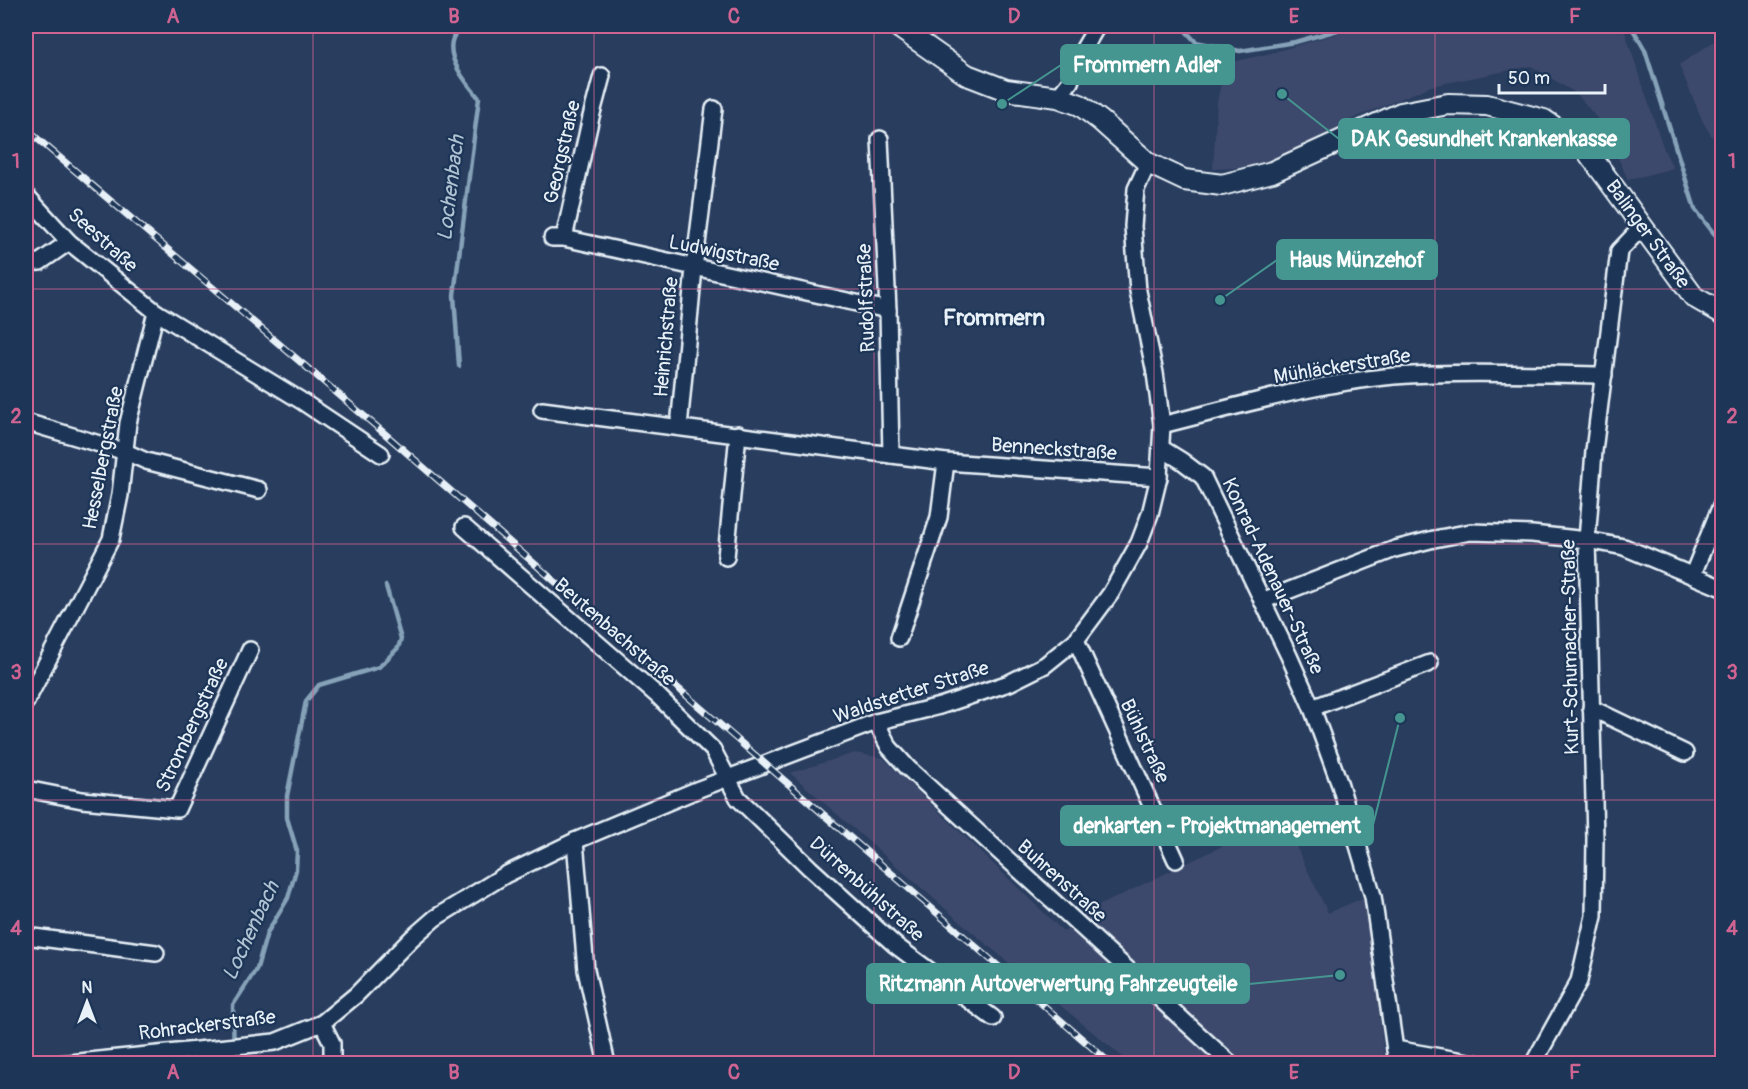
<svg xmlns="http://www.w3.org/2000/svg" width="1748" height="1089" viewBox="0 0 1748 1089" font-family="Pangolin,sans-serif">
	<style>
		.built { fill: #3c496c }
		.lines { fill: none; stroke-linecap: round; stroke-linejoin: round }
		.stream { stroke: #86a2b8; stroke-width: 4.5 }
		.minor-casing { stroke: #e8f1f8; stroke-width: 20 }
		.major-casing { stroke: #e8f1f8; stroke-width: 24 }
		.minor { stroke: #1d3557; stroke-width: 15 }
		.major { stroke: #1d3557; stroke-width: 20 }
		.rail-casing { stroke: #e8f1f8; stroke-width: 7 }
		.rail { stroke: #1d3557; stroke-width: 4.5; stroke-dasharray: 14; stroke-linecap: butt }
		.grid { fill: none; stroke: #cf6492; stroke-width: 1.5; stroke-opacity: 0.55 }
		.labels { text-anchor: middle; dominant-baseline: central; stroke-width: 4.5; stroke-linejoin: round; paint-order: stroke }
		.street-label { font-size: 20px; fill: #e8f1f8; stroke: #1d3557 }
		.water-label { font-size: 21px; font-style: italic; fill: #afc3d3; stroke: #1d3557 }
		.quarter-label { font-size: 22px; font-weight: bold; fill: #e8f1f8; stroke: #1d3557 }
		.leader { fill: none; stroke: #459590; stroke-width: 2 }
		.callout-dot { fill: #459590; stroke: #1d3557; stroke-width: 2 }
		.callout { fill: #459590; stroke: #459590; stroke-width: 2 }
		.callout-label { font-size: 21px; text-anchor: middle; font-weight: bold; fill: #fff }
		.neatline { fill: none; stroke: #cf6492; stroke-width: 2 }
		.grid-label { font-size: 20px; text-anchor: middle; font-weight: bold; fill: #cf6492 }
	</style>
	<rect width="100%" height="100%" fill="#293d5f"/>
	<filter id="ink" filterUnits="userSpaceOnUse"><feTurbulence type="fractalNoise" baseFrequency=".0167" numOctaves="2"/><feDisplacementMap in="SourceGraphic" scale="12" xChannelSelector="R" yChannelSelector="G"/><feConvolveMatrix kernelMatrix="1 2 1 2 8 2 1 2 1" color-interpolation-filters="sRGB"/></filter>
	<g filter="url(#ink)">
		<g class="built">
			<path d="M1364 26H1623L1664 150 1673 168 1628 180 1605 128 1577 94 1531 66 1431 86 1354 118 1315 144 1257 167 1213 169 1217 102 1225 64 1271 53Z"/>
			<path d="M1722 36V153L1703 122 1679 65Z"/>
			<path d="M855 753 883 758 1064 932 1084 913 1282 817 1328 913 1365 897 1385 1063H1130L979 938 790 773Z"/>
		</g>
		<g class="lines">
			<g class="stream">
				<path d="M1181 26 1196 42 1240 51 1295 42 1352 26"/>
				<path d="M1631 26 1645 50 1695 209 1722 244"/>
				<path d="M459 366 454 295 479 98C467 84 445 58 453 38 455 34 459 29 461 26"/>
				<path d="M823 1058V1064"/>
				<path d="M234 1064 233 1005 257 968 267 933 288 898 296 870 297 851 287 818V796L306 701 319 685 379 667 398 648 401 639 386 586"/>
			</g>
			<g class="minor-casing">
				<g id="minor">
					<path d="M1058 97 1070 82 1080 55 1097 26"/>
					<path d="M880 139 888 310 891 455"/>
					<path d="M26 195 69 242 156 312 300 400 381 454"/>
					<path d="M552 238H564L888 310"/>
					<path d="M564 238 591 117 602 76"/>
					<path d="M26 263 40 262 69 242"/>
					<path d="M542 410 946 462 1159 477"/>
					<path d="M26 422 126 452 146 461 259 490"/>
					<path d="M1162 425C1238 406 1316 383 1394 376 1463 371 1534 374 1604 375"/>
					<path d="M679 427 694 268 714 109"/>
					<path d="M1161 448 1182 461 1203 477 1289 656 1312 708 1340 785 1373 896 1397 1064"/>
					<path d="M464 527 658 696 713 750 738 798 810 868 895 945 993 1018"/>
					<path d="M726 557 738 434"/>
					<path d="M1693 574 1722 503"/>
					<path d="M1262 601 1395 549 1434 539 1471 532 1532 534 1587 540 1624 547 1722 588"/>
					<path d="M899 638 939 517 946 462"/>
					<path d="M1076 640 1176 860"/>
					<path d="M26 702 111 539 120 495 128 423 156 312"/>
					<path d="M1312 708 1430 663"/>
					<path d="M1591 708 1685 753"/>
					<path d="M876 722 889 747 908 768 1231 1064"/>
					<path d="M26 789 82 800 177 809 250 650"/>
					<path d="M575 841 586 970 607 1064"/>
					<path d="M26 936 156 953"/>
					<path d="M322 1023 332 1043V1064"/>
					<path d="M1395 1049 1480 1064"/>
					<path d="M59 1064 275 1042 322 1023 356 995 412 938 435 918 505 875 575 841 699 789 876 722 940 706 1009 683 1045 665 1076 640 1111 593 1139 543 1150 514 1159 477 1162 425 1155 373 1138 291 1133 226 1136 189 1148 163"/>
					<path d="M1533 1064 1579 981 1594 916 1595 838 1587 540 1594 451 1619 251 1642 227"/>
				</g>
			</g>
			<g class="major-casing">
				<path id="major" d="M897 26 967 75 1006 90 1058 97 1080 105 1101 121 1148 163 1184 180 1222 185 1272 172 1401 113 1448 104 1487 105 1544 120 1584 147 1694 297 1722 313"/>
			</g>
			<use href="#minor" class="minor"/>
			<use href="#major" class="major"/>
			<g class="rail-casing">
				<path id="rail" d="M26 129 384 433 1111 1064"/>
			</g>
			<use href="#rail" class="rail"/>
		</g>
	</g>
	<path class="grid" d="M313 26V1064M594 26V1064M874 26V1064M1154 26V1064M1435 26V1064M26 289H1722M26 544H1722M26 800H1722"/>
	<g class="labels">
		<g class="street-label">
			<text transform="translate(562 152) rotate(-77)">Georgstraße</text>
			<text transform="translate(1648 234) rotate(54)">Balinger Straße</text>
			<text transform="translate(103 240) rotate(42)">Seestraße</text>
			<text transform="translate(724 253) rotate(12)">Ludwigstraße</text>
			<text transform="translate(866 298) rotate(-92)">Rudolfstraße</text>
			<text transform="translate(666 337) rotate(-85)">Heinrichstraße</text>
			<text transform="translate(1342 366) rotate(-9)">Mühläckerstraße</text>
			<text transform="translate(1054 449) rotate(4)">Benneckstraße</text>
			<text transform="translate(103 458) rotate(-79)">Hesselbergstraße</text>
			<text transform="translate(1273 576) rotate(65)">Konrad-Adenauer-Straße</text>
			<text transform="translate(615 632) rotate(41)">Beutenbachstraße</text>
			<text transform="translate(1570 647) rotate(-91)">Kurt-Schumacher-Straße</text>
			<text transform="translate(911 692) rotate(-18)">Waldstetter Straße</text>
			<text transform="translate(192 725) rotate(-65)">Strombergstraße</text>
			<text transform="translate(1145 741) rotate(65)">Bühlstraße</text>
			<text transform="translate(1062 881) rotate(42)">Buhrenstraße</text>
			<text transform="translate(867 889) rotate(42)">Dürrenbühlstraße</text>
			<text transform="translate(207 1025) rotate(-7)">Rohrackerstraße</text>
		</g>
		<g class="water-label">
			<text transform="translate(451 188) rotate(-83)">Lochenbach</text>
			<text transform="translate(251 931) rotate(-65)">Lochenbach</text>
		</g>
		<g class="quarter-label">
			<text x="994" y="318">Frommern</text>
		</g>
	</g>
	<path class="leader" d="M1002 104L1061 65M1282 94L1339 139M1220 300L1277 260M1400 718L1373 825M1340 975L1249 984"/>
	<g class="callout-dot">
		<circle cx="1002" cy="104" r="6"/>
		<circle cx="1282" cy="94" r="6"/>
		<circle cx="1220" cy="300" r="6"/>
		<circle cx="1400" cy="718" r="6"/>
		<circle cx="1340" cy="975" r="6"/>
	</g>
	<g class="callout">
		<rect x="1061" y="45" width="173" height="39" rx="6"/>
		<rect x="1339" y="119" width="290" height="39" rx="6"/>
		<rect x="1277" y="240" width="160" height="39" rx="6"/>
		<rect x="1061" y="806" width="312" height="39" rx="6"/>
		<rect x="867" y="964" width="382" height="39" rx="6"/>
	</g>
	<g class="callout-label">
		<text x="1147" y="72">Frommern Adler</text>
		<text x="1484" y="146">DAK Gesundheit Krankenkasse</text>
		<text x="1357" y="267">Haus Münzehof</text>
		<text x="1217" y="833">denkarten - Projektmanagement</text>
		<text x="1058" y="991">Ritzmann Autoverwertung Fahrzeugteile</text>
	</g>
	<rect width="1748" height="1089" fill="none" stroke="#1d3557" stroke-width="66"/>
	<g transform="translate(87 1002)" stroke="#1d3557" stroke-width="4.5" paint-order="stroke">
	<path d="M0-4.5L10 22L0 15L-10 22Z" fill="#e8f1f8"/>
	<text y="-9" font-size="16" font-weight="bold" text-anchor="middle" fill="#e8f1f8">N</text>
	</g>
	<path d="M1499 84v9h106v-9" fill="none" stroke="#e8f1f8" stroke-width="3"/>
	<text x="1508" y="84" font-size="18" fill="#e8f1f8" stroke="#1d3557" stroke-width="4.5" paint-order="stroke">50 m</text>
	<rect x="33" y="33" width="1682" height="1023" class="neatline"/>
	<g class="grid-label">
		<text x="173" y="23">A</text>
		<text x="454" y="23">B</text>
		<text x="734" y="23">C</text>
		<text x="1014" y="23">D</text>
		<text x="1294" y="23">E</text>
		<text x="1575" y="23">F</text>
		<text x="16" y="168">1</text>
		<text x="1732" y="168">1</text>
		<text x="16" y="423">2</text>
		<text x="1732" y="423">2</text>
		<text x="16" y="679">3</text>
		<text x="1732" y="679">3</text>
		<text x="16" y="935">4</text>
		<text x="1732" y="935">4</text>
		<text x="173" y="1079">A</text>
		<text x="454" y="1079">B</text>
		<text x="734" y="1079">C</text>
		<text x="1014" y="1079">D</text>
		<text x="1294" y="1079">E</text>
		<text x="1575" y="1079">F</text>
	</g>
</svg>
